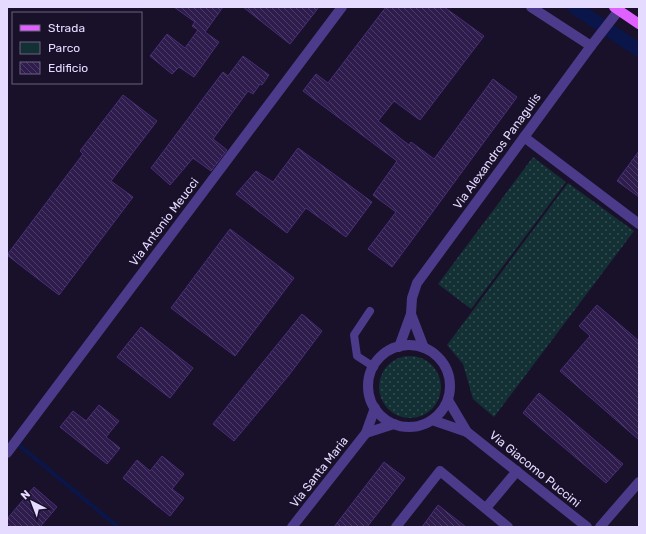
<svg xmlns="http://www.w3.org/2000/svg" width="646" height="534" viewBox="0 0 646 534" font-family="Rubik,sans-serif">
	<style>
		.green { fill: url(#green-dots) }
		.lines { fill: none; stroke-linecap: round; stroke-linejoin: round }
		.stream { stroke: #0a164a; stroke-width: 4 }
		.canal { stroke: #0a164a; stroke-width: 14 }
		.building { fill: url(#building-back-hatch); stroke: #492e78 }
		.service { stroke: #4c3b8a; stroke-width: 8 }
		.minor { stroke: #4c3b8a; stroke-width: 10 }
		.primary { stroke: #df61ff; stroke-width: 10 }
		.labels { text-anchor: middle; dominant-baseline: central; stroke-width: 4; stroke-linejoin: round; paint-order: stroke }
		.street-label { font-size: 12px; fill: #e5daff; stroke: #19102a }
	</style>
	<defs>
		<pattern id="green-dots" width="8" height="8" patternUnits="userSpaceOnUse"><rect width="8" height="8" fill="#133035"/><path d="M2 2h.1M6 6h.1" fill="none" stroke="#354d53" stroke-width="1.8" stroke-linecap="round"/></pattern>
		<pattern id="building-back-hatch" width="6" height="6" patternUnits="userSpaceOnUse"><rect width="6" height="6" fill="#2e1c4c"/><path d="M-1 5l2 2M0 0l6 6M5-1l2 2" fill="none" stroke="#4c3c67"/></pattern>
	</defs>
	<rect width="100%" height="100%" fill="#19102a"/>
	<g class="green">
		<path d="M533 157 566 182 471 309 438 284Z"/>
		<path d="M568 183 634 231 494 417 473 399 463 364 447 345Z"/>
		<circle cx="410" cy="387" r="31"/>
	</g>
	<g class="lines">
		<path class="stream" d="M20 446 118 527"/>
		<path class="canal" d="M574 7 639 50"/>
	</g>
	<g class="building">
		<path d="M174 7H223L205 32 219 42 194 77 179 67 172 74 150 56 167 34 185 48 198 30 192 26 195 22Z"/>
		<path d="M243 7H319L290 44Z"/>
		<path d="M386 7H444L484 36 420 120 394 101 378 121 409 145 411 142 434 159 493 79 517 97 392 267 368 249 396 212 373 195 397 161 303 91 316 74 328 83Z"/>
		<path d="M243 56 269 75 262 85 260 84 253 94 248 91 213 139 227 150 211 171 193 158 170 185 151 168 223 72 228 76Z"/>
		<path d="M123 95 157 121 111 181 133 197 59 295 7 255 83 154 80 151Z"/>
		<path d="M298 148 372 202 346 237 306 208 287 233 236 194 256 171 273 182Z"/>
		<path d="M639 151V197L617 181Z"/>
		<path d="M230 229 294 278 235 356 171 308Z"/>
		<path d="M597 305 639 341V440L560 371 590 336 579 326Z"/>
		<path d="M302 314 322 331 289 375 234 441 213 424Z"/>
		<path d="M141 327 193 368 170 398 117 357Z"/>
		<path d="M539 393 623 464 606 483 523 413Z"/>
		<path d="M99 405 119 421 106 437 120 448 107 464 60 427 73 411 86 421Z"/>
		<path d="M162 456 184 474 172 489 184 498 170 516 123 478 137 460 150 471Z"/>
		<path d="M384 462 405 478 367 527H334Z"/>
		<path d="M34 487 57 507 40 527H12L7 523V519Z"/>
		<path d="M438 505 466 527H422Z"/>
	</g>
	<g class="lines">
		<path class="service" d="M370 311 354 335 357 356 374 367"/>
		<g class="minor">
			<path d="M531 7 591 46"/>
			<path d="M524 137 639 224"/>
			<path d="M411 314 424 348"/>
			<circle cx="409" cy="386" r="41"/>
			<path d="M399 347 411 314 412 298 417 283 591 46 619 10"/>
			<path d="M448 400 467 432 587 527"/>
			<path d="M432 420 467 432"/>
			<path d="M366 433 394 424"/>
			<path d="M7 453 342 7"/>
			<path d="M486 508 517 471"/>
			<path d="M292 527 366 433 375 408"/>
			<path d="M396 527 440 471 508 527"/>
			<path d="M600 527 639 482"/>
		</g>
		<path class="primary" d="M614 7 639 24"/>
	</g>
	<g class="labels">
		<g class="street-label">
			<text transform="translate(497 151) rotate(-54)">Via Alexandros Panagulis</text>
			<text transform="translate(164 222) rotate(-53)">Via Antonio Meucci</text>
			<text transform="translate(535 469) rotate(39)">Via Giacomo Puccini</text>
			<text transform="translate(319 472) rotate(-52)">Via Santa Maria</text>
		</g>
	</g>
	<rect width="646" height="534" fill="none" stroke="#e5daff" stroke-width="16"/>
	<rect x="12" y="12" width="130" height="72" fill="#19102a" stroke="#6b617f"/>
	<rect x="20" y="25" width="20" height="6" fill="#df61ff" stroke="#6b617f"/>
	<text x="48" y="32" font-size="12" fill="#e5daff">Strada</text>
	<rect x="20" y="42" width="20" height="12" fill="#133035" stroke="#6b617f"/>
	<text x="48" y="52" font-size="12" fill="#e5daff">Parco</text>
	<rect x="20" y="62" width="20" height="12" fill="url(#building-back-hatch)" stroke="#6b617f"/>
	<text x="48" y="72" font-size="12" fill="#e5daff">Edificio</text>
	<g transform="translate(32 502) rotate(318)" stroke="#19102a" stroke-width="3" paint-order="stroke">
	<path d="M0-3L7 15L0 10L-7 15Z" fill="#e5daff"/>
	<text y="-6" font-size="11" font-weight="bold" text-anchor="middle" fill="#e5daff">N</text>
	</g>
</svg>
